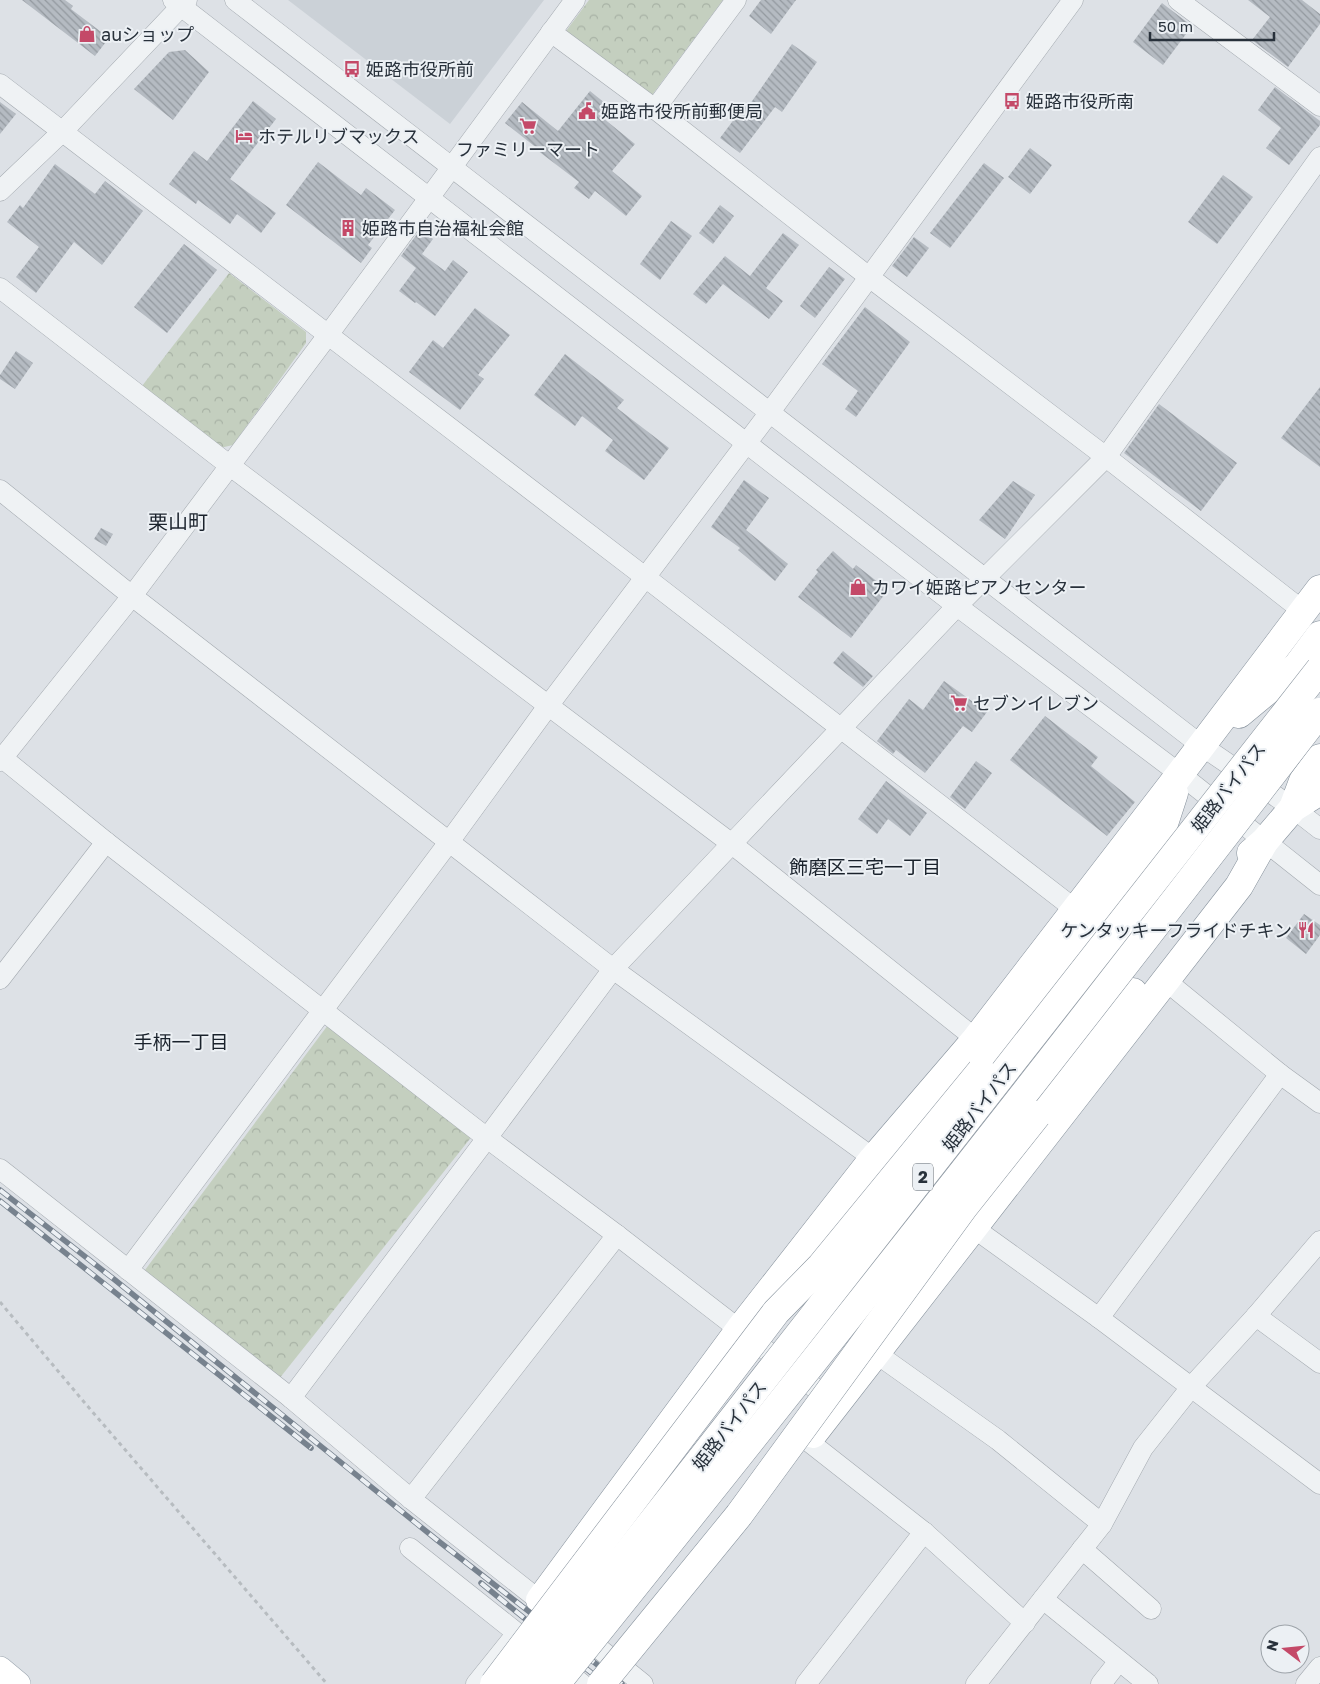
<svg xmlns="http://www.w3.org/2000/svg" width="1320" height="1684" viewBox="0 0 1320 1684" font-family="'Golos Text','Noto Sans JP',sans-serif">
	<style>
		.built { fill: #cbd1d7 }
		.park { fill: url(#park-crowns) }
		.building { fill: url(#building-back-hatch) }
		.lines { fill: none; stroke-linecap: round; stroke-linejoin: round }
		.minor-casing { stroke: #a3a9af; stroke-width: 21 }
		.major-casing { stroke: #9da7b1; stroke-width: 26 }
		.highway-casing { stroke: #85909b; stroke-width: 29 }
		.path { stroke: #b7bcc0; stroke-width: 3; stroke-dasharray: 4 4; stroke-linecap: butt }
		.minor { stroke: #eff2f4; stroke-width: 20 }
		.major { stroke: #fff; stroke-width: 25 }
		.highway { stroke: #fff; stroke-width: 28 }
		.rail-casing { stroke: #77828e; stroke-width: 5.5 }
		.rail { stroke: #ecf0f4; stroke-width: 4; stroke-dasharray: 11; stroke-linecap: butt }
		.highway-bridge-casing { stroke: #85909b; stroke-width: 29; stroke-linecap: butt }
		.highway-bridge { stroke: #fff; stroke-width: 28 }
		.labels { text-anchor: middle; dominant-baseline: central; stroke-width: 4; stroke-linejoin: round; paint-order: stroke }
		.shield { fill: #ecf0f4; stroke: #636a72; stroke-width: 1 }
		.shield-label { font-size: 16px; font-weight: bold; fill: #28313b }
		.poi-label { font-size: 18px; fill: #28313b; stroke: #ecf0f4; text-anchor: start }
		.street-label { font-size: 18px; fill: #28313b; stroke: #ecf0f4 }
		.neighbourhood-label { font-size: 19px; fill: #1a222c; stroke: #ecf0f4 }
		.quarter-label { font-size: 20px; fill: #1a222c; stroke: #ecf0f4 }
	</style>
	<defs>
		<pattern id="park-crowns" width="20" height="18" patternUnits="userSpaceOnUse" patternTransform="scale(1.25)"><rect width="20" height="18" fill="#c4cfbf"/><path d="M2 6a3 3 0 1 1 6 0M12 15a3 3 0 1 1 6 0" fill="none" stroke="#a8b2a5"/></pattern>
		<pattern id="building-back-hatch" width="6" height="6" patternUnits="userSpaceOnUse" patternTransform="scale(1.25)"><rect width="6" height="6" fill="#b5bbc2"/><path d="M-1 5l2 2M0 0l6 6M5-1l2 2" fill="none" stroke="#93999f"/></pattern>
	</defs>
	<rect width="100%" height="100%" fill="#dde1e6"/>
	<path class="built" d="M288 0H544L450 124Z"/>
	<g class="park">
		<path d="M589 0H723L652 95 566 31Z"/>
		<path d="M229 273 306 332V343L233 445 220 448 142 386Z"/>
		<path d="M328 1025 473 1135 279 1379 142 1274Z"/>
	</g>
	<g class="building">
		<path d="M22 0H65L73 6 71 9 109 38 95 56Z"/>
		<path d="M761 0H796L771 34 749 16Z"/>
		<path d="M1248 0H1302L1320 14V24L1288 67 1252 40 1270 17Z"/>
		<path d="M1162 3 1192 26 1163 65 1133 42Z"/>
		<path d="M792 44 817 62 782 112 775 107 740 153 720 138 747 102 750 104Z"/>
		<path d="M185 50 209 72 173 120 134 89 169 52Z"/>
		<path d="M1275 87 1320 121V125L1289 165 1266 148 1281 128 1258 110Z"/>
		<path d="M590 91 606 104 598 114 635 144 612 171 642 196 626 216 595 191 589 199 574 188 579 182 537 150 538 149 505 123 522 102 558 131Z"/>
		<path d="M253 101 276 119 230 179 276 213 261 233 237 214 230 224 198 200 196 204 169 184 194 151 207 161Z"/>
		<path d="M0 102 16 114 0 134Z"/>
		<path d="M1030 148 1052 165 1030 194 1008 177Z"/>
		<path d="M318 162 361 195 366 188 395 210 368 245 372 248 361 263 286 205Z"/>
		<path d="M984 163 1004 178 950 248 930 233Z"/>
		<path d="M55 164 95 194 105 181 143 211 102 265 74 242 36 293 16 277 39 247 7 222 20 205 23 208Z"/>
		<path d="M1223 175 1253 197 1217 244 1188 222Z"/>
		<path d="M720 205 734 216 713 244 699 233Z"/>
		<path d="M671 221 692 236 660 280 640 264Z"/>
		<path d="M420 230 433 239 422 254 445 271 453 260 468 272 435 316 416 302 415 303 399 291 416 268 401 256Z"/>
		<path d="M783 233 799 245 766 288 783 301 769 319 723 284 706 304 693 294 725 256 750 276Z"/>
		<path d="M914 237 929 248 907 277 892 266Z"/>
		<path d="M184 244 217 270 167 333 134 307Z"/>
		<path d="M829 267 845 279 815 318 800 306Z"/>
		<path d="M865 307 910 342 856 417 845 409 858 391 822 364Z"/>
		<path d="M475 308 510 335 478 375 484 379 460 410 409 372 433 340 443 348Z"/>
		<path d="M16 351 33 363 15 389 0 379V375Z"/>
		<path d="M565 354 624 400 617 408 669 448 644 480 605 451 613 440 582 416 575 426 534 395Z"/>
		<path d="M1320 387V467L1281 438Z"/>
		<path d="M1159 404 1237 463 1201 511 1124 453Z"/>
		<path d="M744 480 769 498 746 530 788 564 775 581 738 550 740 548 711 527Z"/>
		<path d="M1013 481 1035 495 1005 539 979 520Z"/>
		<path d="M101 528 113 534 106 546 94 539Z"/>
		<path d="M833 551 853 569 856 565 888 590 851 638 798 597 818 572 816 570Z"/>
		<path d="M843 651 873 676 863 687 833 663Z"/>
		<path d="M944 681 987 712 972 732 963 726 925 773 896 750 893 754 877 741 909 699 923 710Z"/>
		<path d="M1045 716 1098 757 1091 766 1135 802 1107 836 1010 760Z"/>
		<path d="M976 761 992 773 965 809 950 797Z"/>
		<path d="M886 781 927 813 910 836 888 819 877 834 858 819Z"/>
		<path d="M1304 914 1320 925V935L1306 954 1286 938Z"/>
	</g>
	<g class="lines">
		<g class="minor-casing">
			<g id="minor">
				<path d="M173 0 957 606 1180 774 1320 885"/>
				<path d="M235 0 1202 746 1293 808 1320 829"/>
				<path d="M1178 0 1320 106"/>
				<path d="M551 32 655 109 869 277 1106 457 1303 611"/>
				<path d="M0 84 645 577 1076 910"/>
				<path d="M655 109 736 0"/>
				<path d="M0 191 62 132 187 0"/>
				<path d="M0 288 229 465 732 844 976 1039"/>
				<path d="M0 490 132 596 613 969 884 1166"/>
				<path d="M0 756 106 842 487 1138 617 1235 837 1405"/>
				<path d="M0 761 132 596 328 335 575 0"/>
				<path d="M0 979 106 842"/>
				<path d="M1166 981 1280 1074 1320 1103"/>
				<path d="M0 1169 291 1398 411 1499 549 1608"/>
				<path d="M964 1221 1099 1318 1320 1484"/>
				<path d="M128 1270 449 842 548 706 770 412 1073 0"/>
				<path d="M1256 1316 1320 1363"/>
				<path d="M1099 1318 1280 1074"/>
				<path d="M877 1354 998 1440 1102 1524"/>
				<path d="M291 1398 487 1138 613 969 957 606 1106 457 1320 157"/>
				<path d="M808 1441 924 1532 1025 1623"/>
				<path d="M411 1499 617 1235"/>
				<path d="M410 1548 517 1633 476 1684"/>
				<path d="M1082 1549 1151 1609"/>
				<path d="M1043 1599 1148 1684"/>
				<path d="M581 1634 643 1684"/>
				<path d="M556 1663 582 1684"/>
				<path d="M806 1684 924 1532"/>
				<path d="M976 1684 1102 1524 1143 1448 1192 1386 1256 1316 1320 1241"/>
				<path d="M1101 1684 1119 1661"/>
				<path d="M1306 1684 1320 1667"/>
			</g>
		</g>
		<g class="major-casing">
			<path id="major" d="M0 1669 18 1684"/>
		</g>
		<g class="highway-casing">
			<g id="highway">
				<path d="M1239 714 1297 666 1320 635"/>
				<path d="M1293 808 1303 781 1320 758"/>
				<path d="M1251 853 1264 842 1293 808 1320 791"/>
				<path d="M981 1071 1161 833 1174 793"/>
				<path d="M1037 1115 1133 992"/>
				<path d="M813 1434 1239 886 1264 842"/>
				<path d="M540 1600 740 1329 873 1159 976 1039 1180 774 1320 589"/>
			</g>
		</g>
		<path class="path" d="M0 1302 84 1402 327 1684"/>
		<use href="#minor" class="minor"/>
		<use href="#major" class="major"/>
		<use href="#highway" class="highway"/>
		<g class="rail-casing">
			<g id="rail">
				<path d="M0 1190 115 1280 437 1540 622 1684"/>
				<path d="M0 1201 311 1448"/>
				<path d="M481 1583 605 1684"/>
			</g>
		</g>
		<use href="#rail" class="rail"/>
		<g class="highway-bridge-casing">
			<g id="highway-bridge">
				<path d="M494 1684 776 1312 821 1266 981 1071"/>
				<path d="M525 1684 1320 669"/>
				<path d="M556 1684C814 1363 1069 1039 1320 712"/>
				<path d="M601 1684 739 1515 964 1207 1037 1115"/>
			</g>
		</g>
		<use href="#highway-bridge" class="highway-bridge"/>
	</g>
	<defs>
		<g id="shop-bare" transform="scale(1.35)"><path d="M-5-2.5h2.3a2.7 3.5 0 0 1 5.4 0H5L5.5 6h-11ZM-1.5-2.5h3a1.5 2.3 0 0 0-3 0Z" fill="#c44968" stroke="#ecf0f4" stroke-width="2.5" paint-order="stroke"/></g>
		<g id="bus-bare" transform="scale(1.35)"><path d="M-5-6H5V4H4V6H2V4H-2V6H-4V4H-5ZM-3.5-4V0h7V-4ZM-3.5 1.2v1.5H-2V1.2ZM2 1.2v1.5H3.5V1.2Z" fill="#c44968" stroke="#ecf0f4" stroke-width="2.5" paint-order="stroke"/></g>
		<g id="civic-bare" transform="scale(1.35)"><path d="M-.6-6.5H3V-4.5H.6V-3L4-1V1h2V6H-6V1h2V-1L-.6-3ZM-1.2 2.5V6h2.4V2.5Z" fill="#c44968" stroke="#ecf0f4" stroke-width="2.5" paint-order="stroke"/></g>
		<g id="supermarket-bare" transform="scale(1.35)"><path d="M-6-5.5h2.5l.6 2H6L4.5 2H-2.5L-4.4-4H-6ZM-1.5 3.2a1.3 1.3 0 1 0 .1 0ZM3 3.2a1.3 1.3 0 1 0 .1 0Z" fill="#c44968" stroke="#ecf0f4" stroke-width="2.5" paint-order="stroke"/></g>
		<g id="hotel-bare" transform="scale(1.35)"><path d="M-6-4.5h1.5V1H6V5H4.5V3h-9V5H-6ZM-4 0a1.8 1.8 0 1 1 3.6 0ZM.5 0V-2.5h3Q6-2.5 6 0Z" fill="#c44968" stroke="#ecf0f4" stroke-width="2.5" paint-order="stroke"/></g>
		<g id="building-bare" transform="scale(1.35)"><path d="M-4-6H4V6H1V3H-1V6H-4ZM-2.5-4.3h1.7v1.8h-1.7ZM.8-4.3h1.7v1.8H.8ZM-2.5-1h1.7V.8h-1.7ZM.8-1h1.7V.8H.8Z" fill="#c44968" stroke="#ecf0f4" stroke-width="2.5" paint-order="stroke"/></g>
		<g id="restaurant-bare" transform="scale(1.35)"><path d="M-5-6h1v4h1v-4h1v4h1v-4h1v5L-1.5 .5V6h-2V.5L-5-1ZM5-6V6H3V1.5H1.5Q1.5-4 5-6Z" fill="#c44968" stroke="#ecf0f4" stroke-width="2.5" paint-order="stroke"/></g>
	</defs>
	<g fill-rule="evenodd">
		<use href="#shop-bare" x="87" y="34"/>
		<use href="#bus-bare" x="352" y="69"/>
		<use href="#bus-bare" x="1012" y="101"/>
		<use href="#civic-bare" x="587" y="111"/>
		<use href="#supermarket-bare" x="528" y="126"/>
		<use href="#hotel-bare" x="244" y="136"/>
		<use href="#building-bare" x="348" y="228"/>
		<use href="#shop-bare" x="858" y="587"/>
		<use href="#supermarket-bare" x="959" y="703"/>
		<use href="#restaurant-bare" x="1306" y="930"/>
	</g>
	<g class="labels">
		<rect class="shield" x="913" y="1163.5" width="20" height="27" rx="4"/>
		<g class="shield-label">
			<text x="923" y="1177">2</text>
		</g>
		<g class="poi-label">
			<text x="101" y="34">auショップ</text>
			<text x="366" y="69">姫路市役所前</text>
			<text x="1026" y="101">姫路市役所南</text>
			<text x="601" y="111">姫路市役所前郵便局</text>
			<text x="258" y="136">ホテルリブマックス</text>
			<text x="528" y="149" text-anchor="middle">ファミリーマート</text>
			<text x="362" y="228">姫路市自治福祉会館</text>
			<text x="872" y="587">カワイ姫路ピアノセンター</text>
			<text x="973" y="703">セブンイレブン</text>
			<text x="1292" y="930" text-anchor="end">ケンタッキーフライドチキン</text>
		</g>
		<g class="street-label">
			<text transform="translate(1228 787) rotate(-52)">姫路バイパス</text>
			<text transform="translate(979 1106) rotate(-52)">姫路バイパス</text>
			<text transform="translate(729 1425) rotate(-52)">姫路バイパス</text>
		</g>
		<g class="neighbourhood-label">
			<text x="865" y="866">飾磨区三宅一丁目</text>
			<text x="181" y="1041">手柄一丁目</text>
		</g>
		<g class="quarter-label">
			<text x="178" y="521">栗山町</text>
		</g>
	</g>
	<g transform="translate(1285 1649) rotate(286)"><circle r="24" fill="#ecf0f4" stroke="#9ea4aa"/>
	<path d="M0-4L9 19L0 12L-9 19Z" fill="#c44968"/>
	<text y="-8" font-size="14" font-weight="bold" text-anchor="middle" fill="#28313b">N</text>
	</g>
	<path d="M1150 32v8h124v-8" fill="none" stroke="#28313b" stroke-width="2.5"/>
	<text x="1158" y="32" font-size="15" fill="#28313b" stroke="#ecf0f4" stroke-width="4" paint-order="stroke">50 m</text>
</svg>
